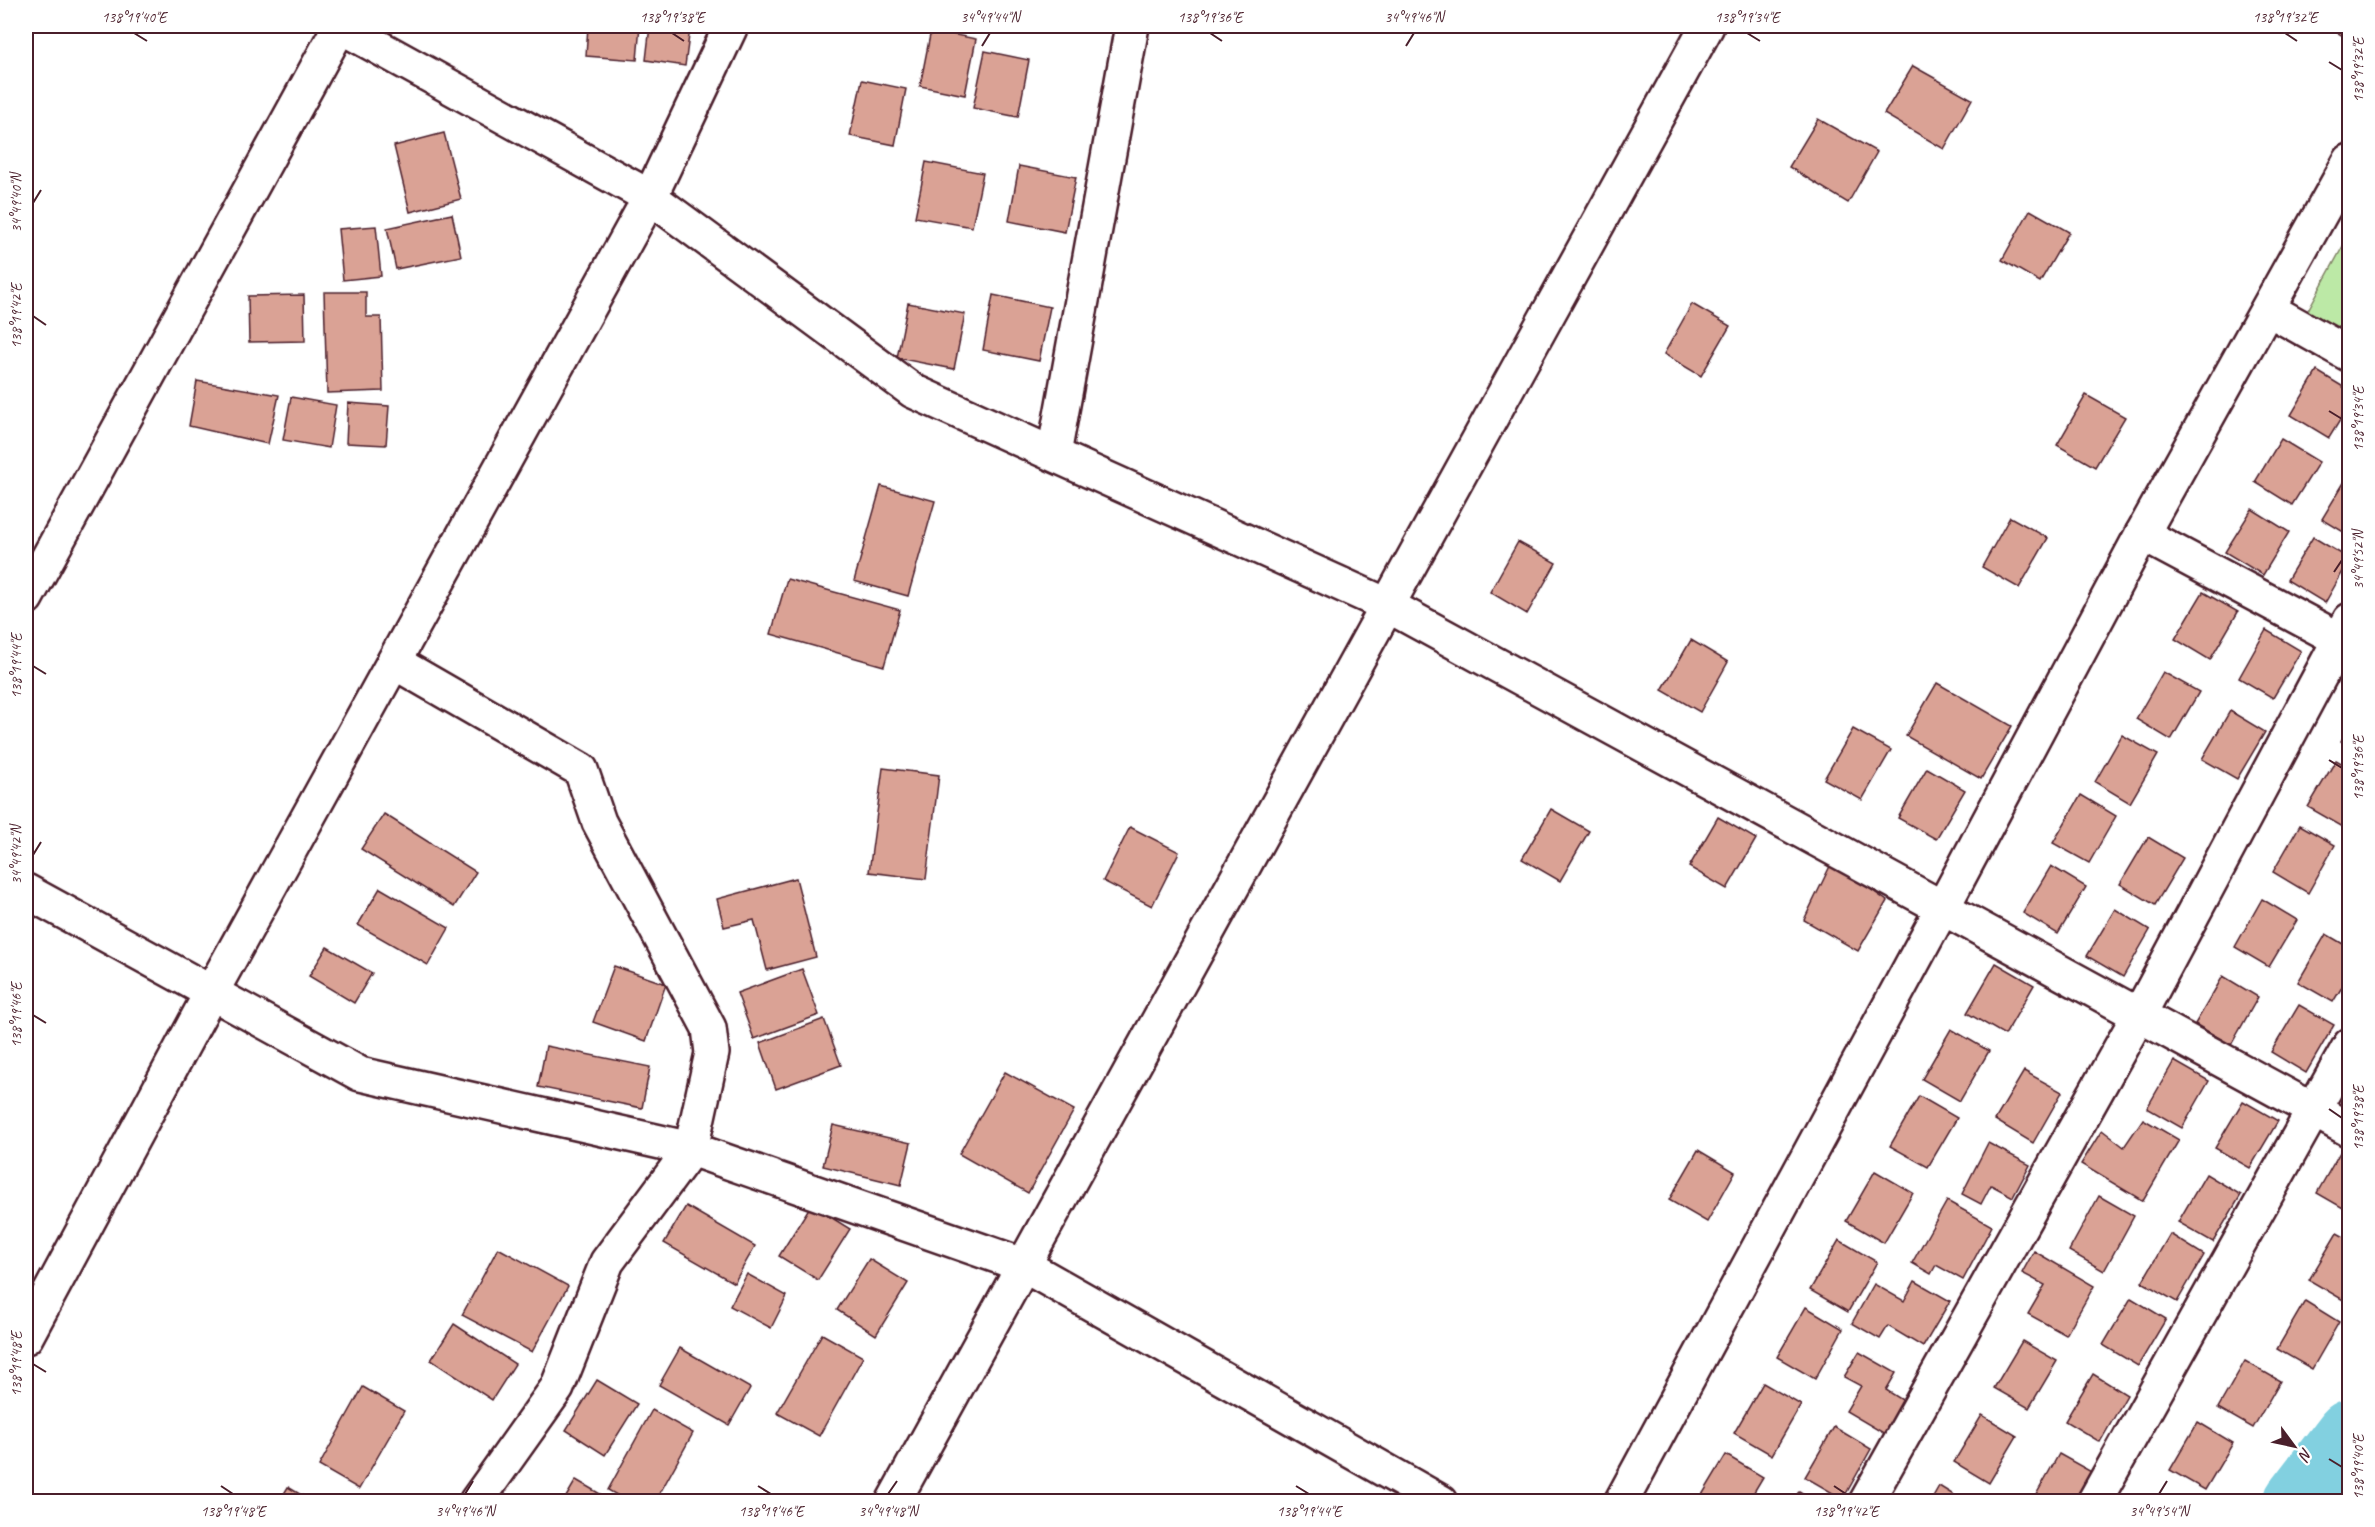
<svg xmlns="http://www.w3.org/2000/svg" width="2375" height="1527" viewBox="0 0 2375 1527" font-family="Caveat,sans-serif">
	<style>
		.green { fill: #bce9a6; stroke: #838468; stroke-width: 1.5 }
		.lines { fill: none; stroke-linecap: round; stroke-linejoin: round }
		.river { stroke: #82d0e0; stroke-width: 69 }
		.building { fill: #daa295; stroke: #4a1f2b; stroke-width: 1.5 }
		.minor-casing { stroke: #4a1f2b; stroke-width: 38 }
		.minor { stroke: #fff; stroke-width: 33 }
		.ticks { fill: none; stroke: #4a1f2b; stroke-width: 2 }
		.neatline { fill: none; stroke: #4a1f2b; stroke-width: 2 }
		.ticks-label { font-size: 15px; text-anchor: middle; fill: #4a1f2b }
	</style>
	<rect width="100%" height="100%" fill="#fff"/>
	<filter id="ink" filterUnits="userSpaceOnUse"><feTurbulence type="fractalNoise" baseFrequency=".0167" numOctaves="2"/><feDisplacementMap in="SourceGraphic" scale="12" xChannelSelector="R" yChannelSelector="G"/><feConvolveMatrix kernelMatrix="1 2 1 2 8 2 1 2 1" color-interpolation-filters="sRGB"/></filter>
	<g filter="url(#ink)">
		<path class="green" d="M2349 235V335L2307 312Z"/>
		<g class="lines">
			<path class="river" d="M2298 1502 2350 1434"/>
		</g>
		<g class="building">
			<path d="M588 26H640L637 60 586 56Z"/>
			<path d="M650 26 690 28 685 66 646 60Z"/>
			<path d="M2117 26H2150L2147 34Z"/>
			<path d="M2326 26H2350V40Z"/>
			<path d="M931 30 976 39 965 95 920 86Z"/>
			<path d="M985 51 1029 60 1018 117 973 108Z"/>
			<path d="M1913 66 1972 99 1944 149 1884 114Z"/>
			<path d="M862 80 906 89 895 145 850 136Z"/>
			<path d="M1818 119 1877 152 1848 203 1789 167Z"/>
			<path d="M444 133 461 199 410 212 394 146Z"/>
			<path d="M926 162 983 173 972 227 915 217Z"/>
			<path d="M1019 166 1076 177 1065 232 1009 221Z"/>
			<path d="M2030 210 2069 232 2040 282 2002 260Z"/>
			<path d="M452 214 461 256 396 269 387 228Z"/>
			<path d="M376 226 381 276 343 280 338 229Z"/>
			<path d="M324 292H366V317H381L383 391 327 393Z"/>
			<path d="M304 295 305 341 249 342 248 296Z"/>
			<path d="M993 295 1050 307 1039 361 983 350Z"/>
			<path d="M908 303 965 314 954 369 897 358Z"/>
			<path d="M1692 304 1730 326 1701 376 1664 354Z"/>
			<path d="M2317 371 2350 391V404L2329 438 2291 415Z"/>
			<path d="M197 381 279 395 268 444 189 426Z"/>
			<path d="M2086 395 2125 417 2095 467 2057 445Z"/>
			<path d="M291 397 336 405 329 448 283 440Z"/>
			<path d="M348 403 389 406 386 445 346 443Z"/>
			<path d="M2281 439 2319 462 2292 505 2255 482Z"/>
			<path d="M2348 476 2350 477V536L2322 519Z"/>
			<path d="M881 486 935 501 908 596 854 581Z"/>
			<path d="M2252 509 2289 532 2263 575 2225 552Z"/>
			<path d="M2010 517 2048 538 2019 588 1982 567Z"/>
			<path d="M2313 537 2350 559 2325 603 2287 580Z"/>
			<path d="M1518 542 1556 563 1527 614 1490 592Z"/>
			<path d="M787 579 900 610 884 666 771 634Z"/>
			<path d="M2203 592 2238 612 2210 660 2175 639Z"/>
			<path d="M2266 630 2301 651 2273 698 2239 678Z"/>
			<path d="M1691 640 1728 662 1700 712 1662 690Z"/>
			<path d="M2163 672 2199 692 2171 740 2136 719Z"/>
			<path d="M1937 683 2012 726 1981 779 1906 736Z"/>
			<path d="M2230 711 2265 732 2237 779 2202 759Z"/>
			<path d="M2350 726V747L2341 741Z"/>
			<path d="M1853 729 1891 750 1862 800 1824 779Z"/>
			<path d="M2122 735 2158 755 2130 803 2095 782Z"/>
			<path d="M2336 760 2350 768V816L2343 827 2308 807Z"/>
			<path d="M883 768 939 775 926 879 869 872Z"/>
			<path d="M1927 768 1965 790 1936 839 1898 818Z"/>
			<path d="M2081 795 2116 816 2089 863 2053 843Z"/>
			<path d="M1551 809 1589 831 1560 881 1522 859Z"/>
			<path d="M384 814 476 872 454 907 361 849Z"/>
			<path d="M1718 817 1756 839 1727 889 1689 867Z"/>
			<path d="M2300 825 2335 845 2308 893 2273 872Z"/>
			<path d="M1130 827 1179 852 1152 906 1103 881Z"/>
			<path d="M2148 837 2183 858 2155 905 2120 884Z"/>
			<path d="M1832 862 1887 901 1858 951 1804 920Z"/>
			<path d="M2051 866 2086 887 2058 934 2023 913Z"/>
			<path d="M796 878 816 957 767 970 754 920 724 927 717 899Z"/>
			<path d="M380 888 449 928 428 965 358 925Z"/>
			<path d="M2262 899 2297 920 2269 967 2235 947Z"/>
			<path d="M2350 899V914L2343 910Z"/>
			<path d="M2115 909 2150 930 2123 977 2087 956Z"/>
			<path d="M2326 934 2350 948V974L2333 1002 2298 982Z"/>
			<path d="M327 947 372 973 354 1003 309 976Z"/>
			<path d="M1996 963 2034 985 2005 1035 1967 1013Z"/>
			<path d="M614 966 666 984 646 1041 593 1022Z"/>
			<path d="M802 969 819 1015 754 1039 737 993Z"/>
			<path d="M2223 976 2258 997 2231 1045 2195 1024Z"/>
			<path d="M2299 1005 2334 1025 2306 1073 2271 1052Z"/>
			<path d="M824 1019 841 1065 776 1089 760 1043Z"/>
			<path d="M1951 1029 1989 1051 1960 1101 1922 1079Z"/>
			<path d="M546 1046 650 1067 642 1108 538 1087Z"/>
			<path d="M2174 1061 2209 1081 2182 1128 2147 1108Z"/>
			<path d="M2024 1071 2062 1092 2033 1143 1995 1120Z"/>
			<path d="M1005 1072 1074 1110 1028 1193 959 1154Z"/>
			<path d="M1919 1096 1957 1118 1928 1167 1890 1146Z"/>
			<path d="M2243 1101 2278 1121 2250 1168 2215 1148Z"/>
			<path d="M2143 1119 2179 1140 2143 1201 2081 1164 2102 1130 2124 1147Z"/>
			<path d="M833 1125 911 1143 901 1185 823 1166Z"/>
			<path d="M1988 1143 2030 1165 2013 1197 1991 1185 1981 1204 1962 1194Z"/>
			<path d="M2344 1145 2350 1148V1212L2317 1193Z"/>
			<path d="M1698 1150 1735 1172 1707 1222 1669 1200Z"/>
			<path d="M1875 1171 1913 1193 1884 1243 1846 1221Z"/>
			<path d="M2206 1174 2241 1195 2213 1242 2178 1222Z"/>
			<path d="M2099 1196 2134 1216 2104 1271 2069 1251Z"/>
			<path d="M1947 1201 1992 1226 1963 1280 1936 1265 1931 1274 1912 1263Z"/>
			<path d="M811 1205 850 1229 818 1280 779 1256Z"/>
			<path d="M686 1206 755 1246 734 1283 664 1243Z"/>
			<path d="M2337 1233 2350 1240V1293L2345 1301 2309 1280Z"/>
			<path d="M2170 1234 2204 1255 2177 1302 2142 1282Z"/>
			<path d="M1839 1240 1877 1262 1848 1312 1810 1290Z"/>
			<path d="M498 1248 568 1286 532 1352 462 1315Z"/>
			<path d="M2034 1251 2094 1286 2066 1335 2028 1314 2045 1285 2022 1273Z"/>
			<path d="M869 1259 908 1283 876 1335 837 1310Z"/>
			<path d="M747 1274 787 1296 771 1328 730 1306Z"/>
			<path d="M1915 1281 1950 1301 1923 1347 1888 1326 1880 1339 1852 1323 1874 1284 1904 1301Z"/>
			<path d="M2131 1298 2166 1319 2138 1366 2103 1345Z"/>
			<path d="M2305 1301 2339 1322 2312 1369 2277 1349Z"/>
			<path d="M1806 1307 1843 1329 1815 1379 1777 1357Z"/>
			<path d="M454 1324 515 1364 492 1400 431 1360Z"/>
			<path d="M822 1334 863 1357 819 1436 777 1413Z"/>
			<path d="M2022 1341 2057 1361 2029 1408 1994 1388Z"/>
			<path d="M680 1348 750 1388 729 1425 659 1385Z"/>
			<path d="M1859 1352 1896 1373 1886 1390 1904 1401 1885 1434 1846 1411 1861 1386 1844 1377Z"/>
			<path d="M2245 1361 2280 1381 2253 1428 2218 1408Z"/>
			<path d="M2093 1374 2127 1395 2100 1442 2065 1421Z"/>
			<path d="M597 1380 637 1404 605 1455 566 1430Z"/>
			<path d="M1763 1383 1801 1405 1772 1455 1734 1433Z"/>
			<path d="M363 1387 404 1411 359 1489 319 1466Z"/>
			<path d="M652 1410 693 1433 655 1502H629L608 1490Z"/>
			<path d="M1982 1415 2017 1436 1989 1483 1954 1462Z"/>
			<path d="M2198 1422 2233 1443 2205 1490 2170 1470Z"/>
			<path d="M1834 1427 1871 1449 1843 1499 1805 1477Z"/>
			<path d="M2059 1454 2095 1474 2079 1502H2032Z"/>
			<path d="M1726 1455 1763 1477 1748 1502H1713L1702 1495Z"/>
			<path d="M576 1480 614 1502H563Z"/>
			<path d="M1939 1486 1965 1502H1930Z"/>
			<path d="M288 1487 313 1502H279Z"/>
			<path d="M1799 1491 1817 1502H1793Z"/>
		</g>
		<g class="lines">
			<g class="minor-casing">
				<g id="minor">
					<path d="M340 26 650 197 913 391 1387 605 2350 1130"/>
					<path d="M2268 309 2350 355"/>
					<path d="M1054 454 1132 26"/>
					<path d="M2142 534 2350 645"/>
					<path d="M26 598 340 26"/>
					<path d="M394 662 581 770 599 822 709 1028 712 1053 691 1149 607 1262 557 1388 476 1502"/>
					<path d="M26 891 360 1074 691 1149 1023 1265 1441 1502"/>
					<path d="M26 1337 211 993 650 197 731 26"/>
					<path d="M893 1502 1707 26"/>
					<path d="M1621 1502 1943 907 2142 534 2350 161"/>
					<path d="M1866 1502 2139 1015 2350 620"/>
					<path d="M2094 1502 2350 1045"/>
				</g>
			</g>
			<use href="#minor" class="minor"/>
		</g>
	</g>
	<path class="ticks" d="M134 33 147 41M672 33 684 41M1210 33 1222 41M1747 33 1760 41M2285 33 2297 41M982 46 990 33M1406 46 1414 33M2329 62 2342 70M33 203 41 190M33 316 46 325M2329 411 2342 419M2334 572 2342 560M33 666 46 674M2329 760 2342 768M33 855 41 842M33 1015 46 1023M2329 1109 2342 1118M33 1364 46 1372M2329 1459 2342 1467M221 1486 233 1494M758 1486 771 1494M1296 1486 1309 1494M1834 1486 1846 1494M465 1494 473 1481M888 1494 897 1481M2159 1494 2167 1481"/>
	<rect width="2375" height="1527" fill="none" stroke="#fff" stroke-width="66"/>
	<g transform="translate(2294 1446) rotate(123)" stroke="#ffffff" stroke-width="4.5" paint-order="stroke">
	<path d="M0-4.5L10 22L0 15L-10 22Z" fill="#4a1f2b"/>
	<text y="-9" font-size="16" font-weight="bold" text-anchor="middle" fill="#4a1f2b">N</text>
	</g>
	<rect x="33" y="33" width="2309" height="1461" class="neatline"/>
	<g class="ticks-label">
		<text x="134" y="22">138°19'40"E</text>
		<text x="672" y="22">138°19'38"E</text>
		<text x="990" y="22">34°49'44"N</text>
		<text x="1210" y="22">138°19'36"E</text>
		<text x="1414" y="22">34°49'46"N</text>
		<text x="1747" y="22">138°19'34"E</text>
		<text x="2285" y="22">138°19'32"E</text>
		<text transform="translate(2358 70) rotate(-90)" y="5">138°19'32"E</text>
		<text transform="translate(16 203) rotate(-90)" y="5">34°49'40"N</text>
		<text transform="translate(16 316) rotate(-90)" y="5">138°19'42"E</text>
		<text transform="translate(2358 419) rotate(-90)" y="5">138°19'34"E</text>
		<text transform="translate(2358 560) rotate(-90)" y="5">34°49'52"N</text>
		<text transform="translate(16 666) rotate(-90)" y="5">138°19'44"E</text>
		<text transform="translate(2358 768) rotate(-90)" y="5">138°19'36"E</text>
		<text transform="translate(16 855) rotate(-90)" y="5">34°49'42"N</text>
		<text transform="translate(16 1015) rotate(-90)" y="5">138°19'46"E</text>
		<text transform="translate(2358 1118) rotate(-90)" y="5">138°19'38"E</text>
		<text transform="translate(16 1364) rotate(-90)" y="5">138°19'48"E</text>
		<text transform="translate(2358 1467) rotate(-90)" y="5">138°19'40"E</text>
		<text x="233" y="1516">138°19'48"E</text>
		<text x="465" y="1516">34°49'46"N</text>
		<text x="771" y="1516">138°19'46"E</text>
		<text x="888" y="1516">34°49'48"N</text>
		<text x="1309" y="1516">138°19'44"E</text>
		<text x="1846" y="1516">138°19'42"E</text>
		<text x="2159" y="1516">34°49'54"N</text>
	</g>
</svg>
